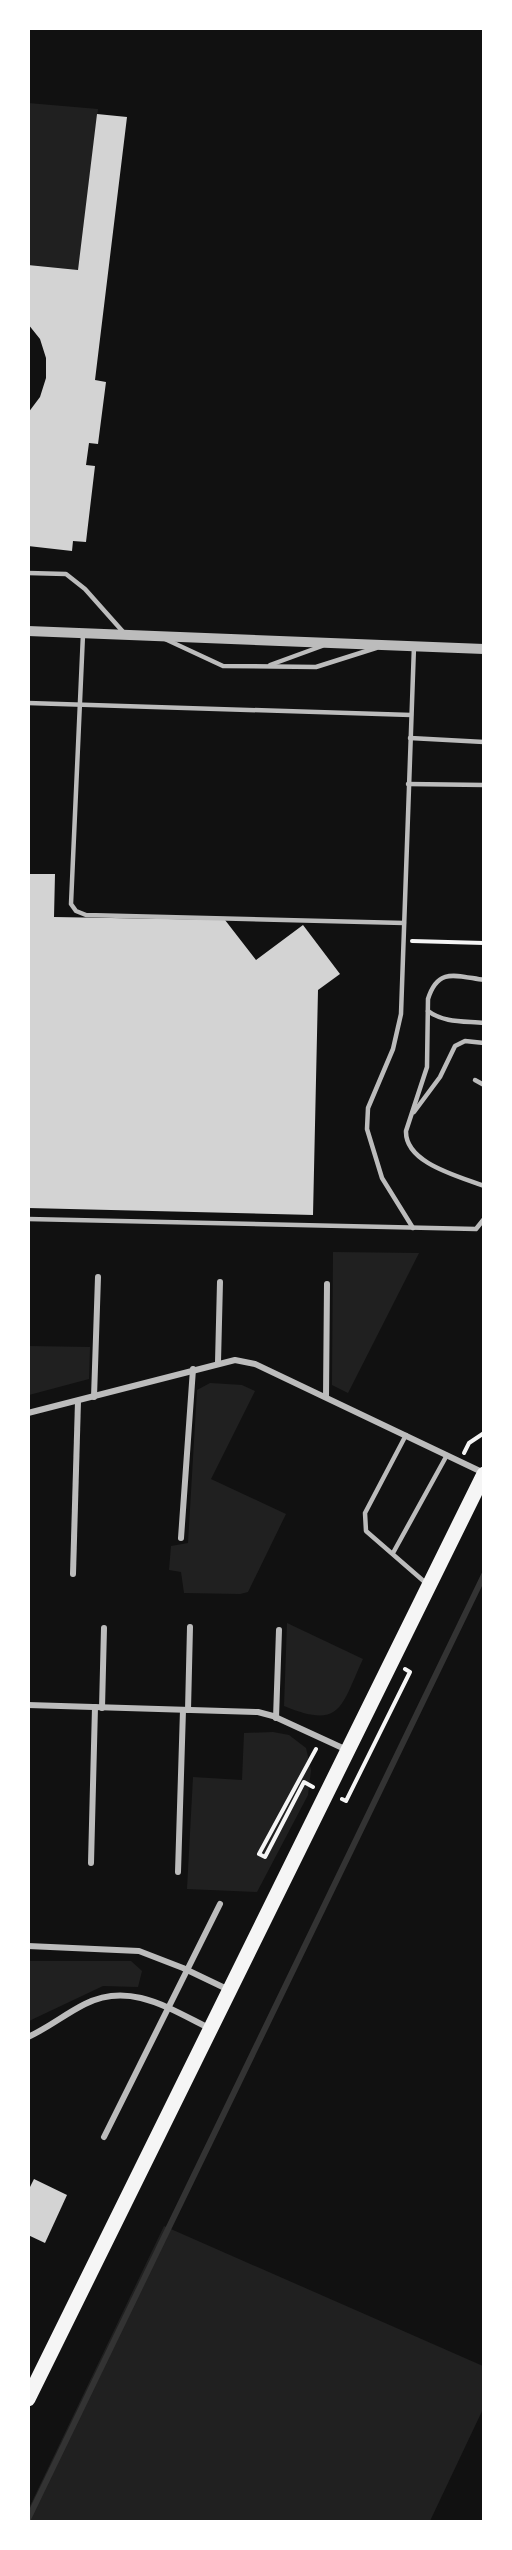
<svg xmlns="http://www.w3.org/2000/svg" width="512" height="2550" viewBox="0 0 512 2550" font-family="Figtree,sans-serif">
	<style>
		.green { fill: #202020 }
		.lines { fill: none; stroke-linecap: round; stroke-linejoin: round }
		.stream { stroke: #333; stroke-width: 6 }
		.building { fill: #d3d3d3 }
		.path { stroke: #f5f5f5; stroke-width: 4 }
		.service { stroke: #bcbcbc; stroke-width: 4.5 }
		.minor { stroke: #bcbcbc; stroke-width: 6 }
		.tertiary { stroke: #bcbcbc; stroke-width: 10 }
		.primary { stroke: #f5f5f5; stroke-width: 15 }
	</style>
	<rect width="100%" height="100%" fill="#111"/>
	<g class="green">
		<path d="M28 103 98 109 78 270 29 265Z"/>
		<path d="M333 1252 419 1253 348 1393 332 1385Z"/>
		<path d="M29 1346 90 1347 89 1379 29 1395Z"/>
		<path d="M210 1383 242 1385 255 1391 211 1479 286 1514 248 1592 240 1594 184 1593 181 1572 169 1570 171 1546 188 1543 197 1390Z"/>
		<path d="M287 1623 363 1659C341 1706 342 1730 284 1706Z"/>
		<path d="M273 1732 289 1735 306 1748 311 1770 308 1795 257 1892 187 1889 193 1777 242 1780 244 1733Z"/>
		<path d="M29 1961H131L142 1971 138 1987 103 1986 29 2021Z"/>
		<path d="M164 2226 483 2366V2409L430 2521H29V2508Z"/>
	</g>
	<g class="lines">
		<path class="stream" d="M28 2519 484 1575"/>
	</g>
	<g class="building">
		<path d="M97 114 127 117 95 380 106 382 98 444 89 443 86 465 95 466 86 542 73 541 72 551 28 546V413L40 397 46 378V358L40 339 28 324V265L78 270Z"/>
		<path d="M28 874H55L54 917 225 920 256 960 303 925 340 974 318 990 313 1215 28 1208Z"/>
		<path d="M34 2179 67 2195 45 2243 28 2235V2191Z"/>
	</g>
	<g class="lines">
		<g class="path">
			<path d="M412 941 484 943"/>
			<path d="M464 1453 469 1443 484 1433"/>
			<path d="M313 1787 304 1782 265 1857 259 1854 316 1749"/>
			<path d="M342 1799 346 1801 410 1672 405 1669"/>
		</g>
		<g class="service">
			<path d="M28 573 66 574 85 589 125 634"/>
			<path d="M83 634 71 904 76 911 86 915 404 923"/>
			<path d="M165 639 223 666 316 667 376 648"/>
			<path d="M270 665 322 646"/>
			<path d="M28 703 411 715"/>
			<path d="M410 738 484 742"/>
			<path d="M408 784 484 785"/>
			<path d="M484 980C456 976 438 967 428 999L427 1067 406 1131C405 1163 458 1176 484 1186"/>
			<path d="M428 1011C444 1023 464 1021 484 1023"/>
			<path d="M475 1080 484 1085"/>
			<path d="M414 1112 440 1077 455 1046 465 1041 484 1043"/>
			<path d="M28 1219 476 1229 484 1219"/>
			<path d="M413 1228 382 1178 367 1129 368 1108 393 1049 401 1014 414 646"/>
			<path d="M406 1435 365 1513 366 1531 427 1584"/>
			<path d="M393 1553 447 1455"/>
		</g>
		<g class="minor">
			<path d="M218 1362 220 1282"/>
			<path d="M94 1397 98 1277"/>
			<path d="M326 1397 327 1284"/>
			<path d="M28 1413 235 1360 255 1364 484 1473"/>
			<path d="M181 1538 193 1369"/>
			<path d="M73 1574 78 1401"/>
			<path d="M28 1705 258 1712 273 1716 347 1750"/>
			<path d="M102 1708 104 1628"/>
			<path d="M188 1710 190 1627"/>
			<path d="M276 1718 279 1630"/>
			<path d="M91 1863 95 1707"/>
			<path d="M178 1872 183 1710"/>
			<path d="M28 1946 139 1951 183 1968 229 1990"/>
			<path d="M28 2037C48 2028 65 2014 85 2004 130 1981 170 2009 211 2029"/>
			<path d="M104 2137 220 1904"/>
		</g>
		<path class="tertiary" d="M28 631 484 649"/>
		<path class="primary" d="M28 2399 484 1474"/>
	</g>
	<rect width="512" height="2550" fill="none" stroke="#ffffff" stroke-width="60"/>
</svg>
